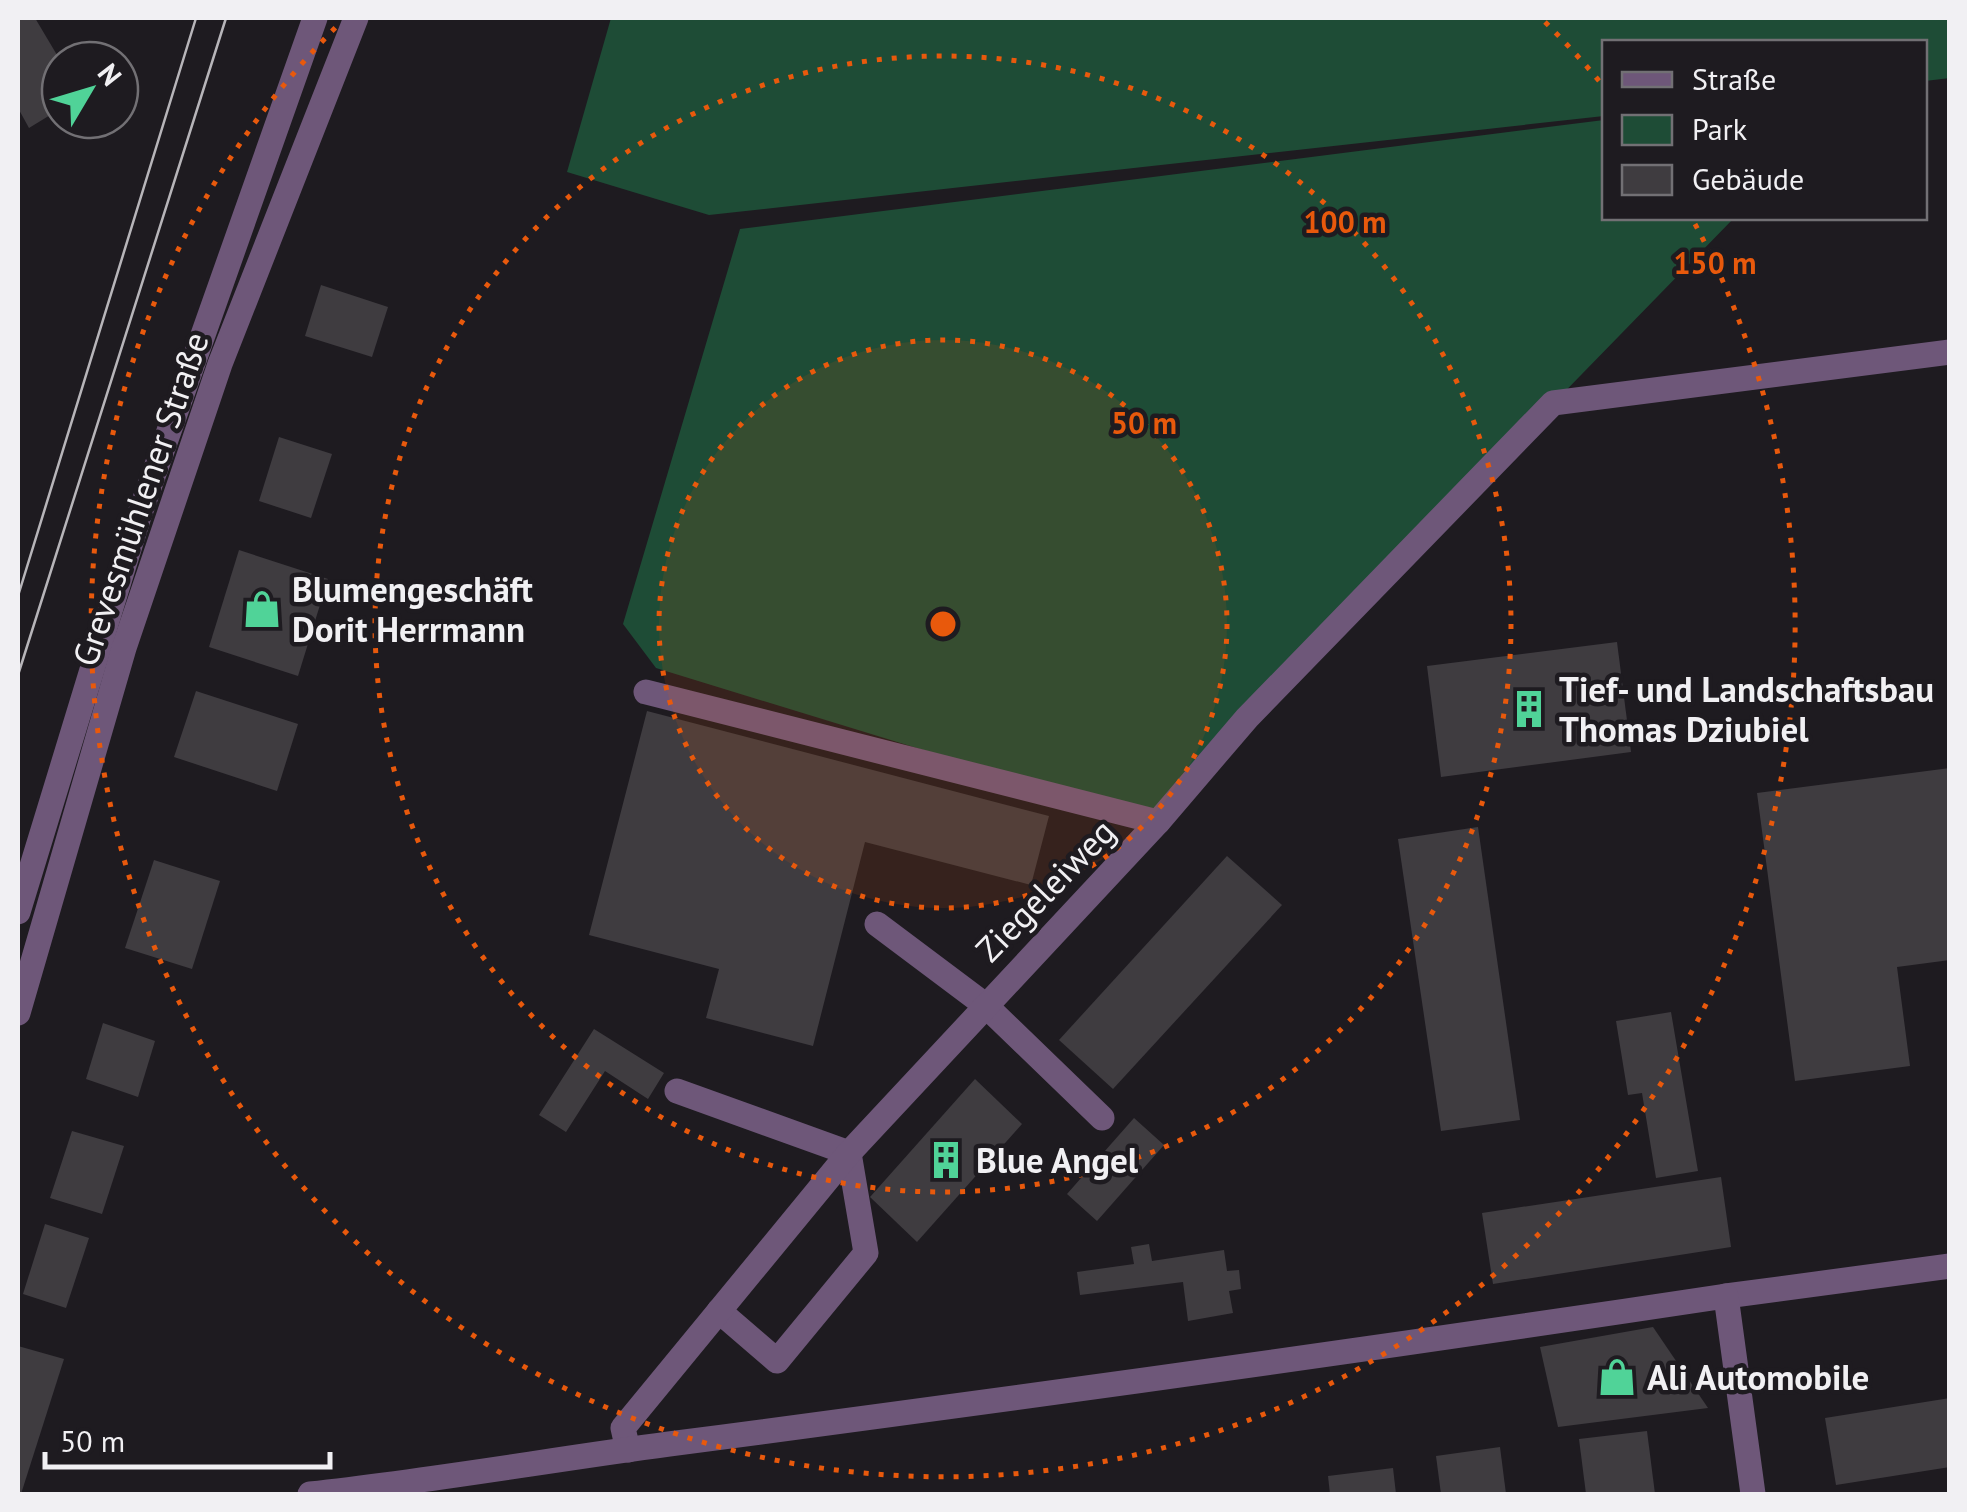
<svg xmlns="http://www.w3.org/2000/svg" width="1967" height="1512" viewBox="0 0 1967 1512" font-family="'PT Sans',sans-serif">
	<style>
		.green { fill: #1e4c36 }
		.building { fill: #3f3c40 }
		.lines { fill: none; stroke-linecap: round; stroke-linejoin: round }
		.minor { stroke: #6e5779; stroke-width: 25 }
		.tram { stroke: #b7b5b9; stroke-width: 2.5 }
		.ring { fill: none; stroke: #e8590c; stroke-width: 5; stroke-dasharray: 5 10 }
		.labels { text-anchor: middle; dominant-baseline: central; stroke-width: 9; stroke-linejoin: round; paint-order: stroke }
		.street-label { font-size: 35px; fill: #f1f0f3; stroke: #1e1b20 }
		.poi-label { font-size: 35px; font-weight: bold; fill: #f1f0f3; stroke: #1e1b20; text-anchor: start }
		.centre { fill: #e8590c; stroke: #1e1b20; stroke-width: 5 }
		.ring-label { font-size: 30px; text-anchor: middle; font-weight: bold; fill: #e8590c; stroke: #1e1b20; stroke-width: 9; stroke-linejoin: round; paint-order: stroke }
	</style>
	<rect width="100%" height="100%" fill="#1e1b20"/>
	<g class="green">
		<path d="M611 18H1949L1950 78 1925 81 1924 42H1604V116L709 215 567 172Z"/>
		<path d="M1604 120V218H1734L1247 718 1158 822 656 668 623 624 740 229Z"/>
	</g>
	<g class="building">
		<path d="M18 18H35L60 60V109L29 128 18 108Z"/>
		<path d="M321 285 388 307 372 357 305 336Z"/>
		<path d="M279 437 332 454 311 518 259 501Z"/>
		<path d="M239 550 328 579 298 676 209 647Z"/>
		<path d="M1617 642 1631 752 1441 777 1427 666Z"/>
		<path d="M196 691 298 724 277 791 174 757Z"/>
		<path d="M647 711 1049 816 1031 885 865 842 813 1046 706 1018 719 969 589 935Z"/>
		<path d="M1950 768V960L1897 967 1910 1066 1795 1081 1757 793Z"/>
		<path d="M1478 827 1520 1120 1441 1131 1398 839Z"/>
		<path d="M1227 856 1282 905 1113 1089 1059 1040Z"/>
		<path d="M154 860 220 881 192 969 125 948Z"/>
		<path d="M1671 1012 1698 1171 1656 1178 1642 1093 1628 1095 1616 1021Z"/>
		<path d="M103 1023 155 1041 138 1097 86 1079Z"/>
		<path d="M594 1029 664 1073 648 1099 605 1071 566 1132 539 1115Z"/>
		<path d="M975 1079 1022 1124 917 1242 870 1197Z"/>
		<path d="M1134 1118 1164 1145 1097 1221 1067 1194Z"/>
		<path d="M72 1131 124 1146 102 1214 50 1198Z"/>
		<path d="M1721 1177 1731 1247 1493 1284 1482 1213Z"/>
		<path d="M45 1224 89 1238 66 1308 23 1294Z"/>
		<path d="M1149 1244 1152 1261 1224 1250 1227 1271 1239 1270 1241 1289 1229 1291 1233 1313 1188 1321 1183 1282 1080 1295 1077 1272 1134 1264 1131 1247Z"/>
		<path d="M1653 1327 1708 1408 1558 1427 1540 1347Z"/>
		<path d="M18 1346 64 1359 21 1494H18Z"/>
		<path d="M1950 1398V1467L1836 1485 1825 1418Z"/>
		<path d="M1647 1431 1655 1494H1586L1579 1439Z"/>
		<path d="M1500 1447 1506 1494H1441L1436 1456Z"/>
		<path d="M1393 1468 1396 1494H1330L1328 1476Z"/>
	</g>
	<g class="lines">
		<g class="minor">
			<path d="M646 692 1158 822"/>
			<path d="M18 912 139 516 315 18"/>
			<path d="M877 924 985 1005 1102 1118"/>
			<path d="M18 1013 124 648 220 364 356 18"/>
			<path d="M677 1091 849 1153 866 1253 777 1361 719 1311"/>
			<path d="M1726 1296 1950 1266"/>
			<path d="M628 1450 623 1428 849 1153 1158 822 1247 718 1553 403 1950 352"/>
			<path d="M310 1494C430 1481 549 1460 669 1444 1022 1398 1374 1349 1726 1296L1753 1494"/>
		</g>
		<g class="tram">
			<path d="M18 596 196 18"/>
			<path d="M18 675 226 18"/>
		</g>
	</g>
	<circle cx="943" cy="624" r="284" fill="#e8590c" fill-opacity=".12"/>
	<g class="ring">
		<circle cx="943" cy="624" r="284"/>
		<circle cx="943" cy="624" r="568"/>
		<path d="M1545 22A852 852 0 0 1 1600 82M1695 224A852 852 0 1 1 341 22"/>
	</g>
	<defs>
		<g id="shop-bare" transform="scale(3)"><path d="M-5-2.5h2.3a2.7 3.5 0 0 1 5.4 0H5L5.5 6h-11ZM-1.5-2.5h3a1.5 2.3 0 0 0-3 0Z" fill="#50d398" stroke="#1e1b20" stroke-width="2.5" paint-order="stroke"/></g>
		<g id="building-bare" transform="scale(3)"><path d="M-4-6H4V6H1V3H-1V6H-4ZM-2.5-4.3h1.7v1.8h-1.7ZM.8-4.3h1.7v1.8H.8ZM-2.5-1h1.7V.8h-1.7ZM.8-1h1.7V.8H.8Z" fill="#50d398" stroke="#1e1b20" stroke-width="2.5" paint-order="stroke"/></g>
	</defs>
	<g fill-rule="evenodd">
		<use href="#shop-bare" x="262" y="609"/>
		<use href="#building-bare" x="1529" y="709"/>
		<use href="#building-bare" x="946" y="1160"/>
		<use href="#shop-bare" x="1617" y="1377"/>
	</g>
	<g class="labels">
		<g class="street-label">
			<text transform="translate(140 499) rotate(-71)">Grevesmühlener Straße</text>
			<text transform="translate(1045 890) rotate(-46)">Ziegeleiweg</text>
		</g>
		<g class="poi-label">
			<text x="292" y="589">Blumengeschäft<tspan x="292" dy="40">Dorit Herrmann</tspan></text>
			<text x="1559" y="689">Tief- und Landschaftsbau<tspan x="1559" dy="40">Thomas Dziubiel</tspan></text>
			<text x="976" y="1160">Blue Angel</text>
			<text x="1647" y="1377">Ali Automobile</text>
		</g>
	</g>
	<circle cx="943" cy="624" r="15" class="centre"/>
	<g class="ring-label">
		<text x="1345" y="233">100 m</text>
		<text x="1715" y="274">150 m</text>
		<text x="1144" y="434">50 m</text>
	</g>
	<rect width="1967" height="1512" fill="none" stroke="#f1f0f3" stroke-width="40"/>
	<rect x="1602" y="40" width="325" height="180" fill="#1e1b20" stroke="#727074" stroke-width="2.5"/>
	<rect x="1622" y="72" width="50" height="15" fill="#6e5779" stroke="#727074" stroke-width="2.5"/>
	<text x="1692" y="90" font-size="30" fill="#f1f0f3">Straße</text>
	<rect x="1622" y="115" width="50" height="30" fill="#1e4c36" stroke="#727074" stroke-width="2.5"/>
	<text x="1692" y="140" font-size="30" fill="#f1f0f3">Park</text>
	<rect x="1622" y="165" width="50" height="30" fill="#3f3c40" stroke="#727074" stroke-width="2.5"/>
	<text x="1692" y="190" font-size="30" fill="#f1f0f3">Gebäude</text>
	<g transform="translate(90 90) rotate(52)"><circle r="48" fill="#1e1b20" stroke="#727074" stroke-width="2.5"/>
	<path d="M0-8L18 38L0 25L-18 38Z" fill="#50d398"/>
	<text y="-15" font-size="28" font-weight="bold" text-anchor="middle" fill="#f1f0f3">N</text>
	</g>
	<path d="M45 1452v15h285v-15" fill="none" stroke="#f1f0f3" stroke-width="5"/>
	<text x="60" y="1452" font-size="30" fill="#f1f0f3" stroke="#1e1b20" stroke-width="8" paint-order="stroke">50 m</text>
</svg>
